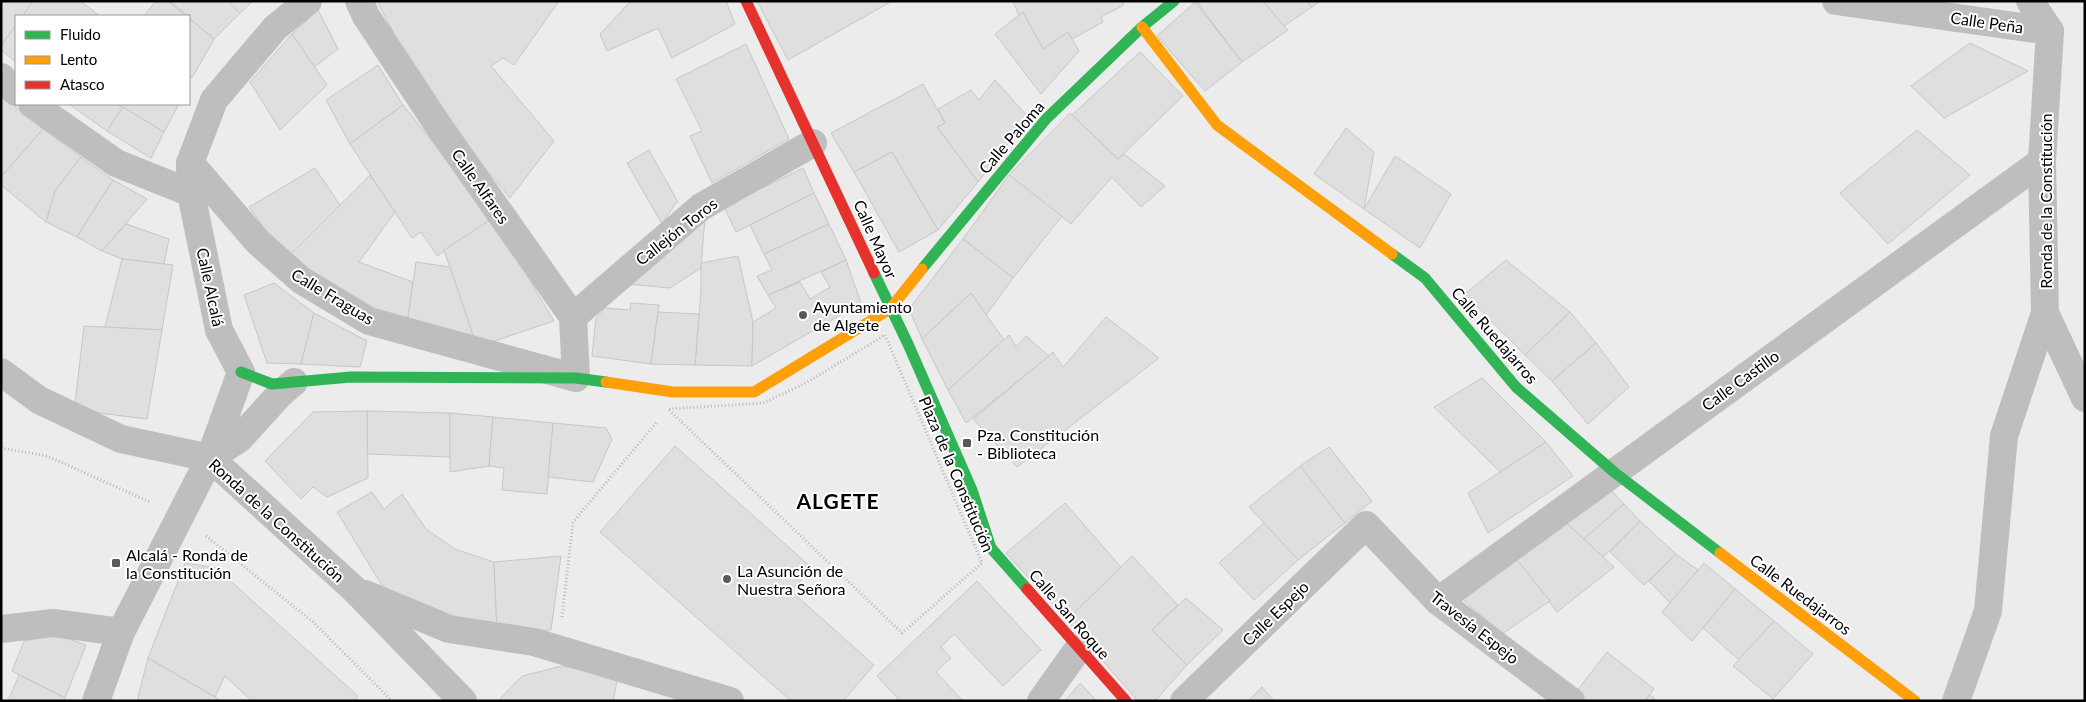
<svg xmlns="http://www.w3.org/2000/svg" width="2086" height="702" viewBox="0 0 2086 702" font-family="Lato,sans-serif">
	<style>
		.green { fill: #ececec; fill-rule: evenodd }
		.building { fill: #dfdfdf; stroke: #c7c7c7 }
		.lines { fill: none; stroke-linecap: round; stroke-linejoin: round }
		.path { stroke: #b9b9b9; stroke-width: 3; stroke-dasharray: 1 2.5; stroke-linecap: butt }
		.street { stroke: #bebebe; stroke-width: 28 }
		.fast { stroke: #30b455; stroke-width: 11 }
		.slow { stroke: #ff9f0a; stroke-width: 11 }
		.jam { stroke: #e5322d; stroke-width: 11 }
		.poi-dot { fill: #595959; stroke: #fff; stroke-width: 2 }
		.labels { text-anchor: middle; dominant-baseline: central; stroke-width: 4; stroke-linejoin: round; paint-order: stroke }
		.street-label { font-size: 16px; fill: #000; stroke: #fff }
		.poi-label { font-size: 16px; fill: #000; stroke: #fff; text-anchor: start }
		.district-label { font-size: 21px; font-weight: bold; letter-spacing: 1px; fill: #000; stroke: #fff }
	</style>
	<rect width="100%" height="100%" fill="#fff"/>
	<path class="green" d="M1 1H2085V701H1ZM16 16H189V104H16Z"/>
	<g class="building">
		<path d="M1 1H33L23 16H16V25L1 46Z"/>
		<path d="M33 1H80L100 16H23Z"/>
		<path d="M156 1H168L186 16H144Z"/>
		<path d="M168 1H228L240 13 214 39 189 18V16Z"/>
		<path d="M228 1H253L240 13Z"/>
		<path d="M377 1H559L514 65 503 58 491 66 554 141 510 198 429 100Z"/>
		<path d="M631 1H726L735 24 672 58 658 28 607 51 600 34Z"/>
		<path d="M757 1H892L788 60Z"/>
		<path d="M1013 1H1122L1124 5 1101 17 1103 22 1072 39 1068 32 1043 49 1023 12 1019 16Z"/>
		<path d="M1196 1H1263L1288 30 1242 62Z"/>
		<path d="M1263 1H1307L1312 7 1284 26Z"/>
		<path d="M1307 1H1320L1312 7Z"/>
		<path d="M1195 2 1242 62 1205 91 1157 36Z"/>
		<path d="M318 10 338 49 314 67 292 34Z"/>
		<path d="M1023 12 1043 49 1068 32 1079 51 1041 94 995 34Z"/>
		<path d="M189 18 214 39 192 78 189 75Z"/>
		<path d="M16 25V62L1 50V46Z"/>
		<path d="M292 34 327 85 280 130 250 82Z"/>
		<path d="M1970 43 2028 71 1944 118 1911 86Z"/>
		<path d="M746 44 789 139 712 183 690 136 702 131 676 79Z"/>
		<path d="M1140 52 1183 96 1118 159 1072 115Z"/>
		<path d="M378 65 403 105 350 144 326 100Z"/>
		<path d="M995 80 1029 118 978 182 937 127 945 123 938 109 971 90 979 100Z"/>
		<path d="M923 84 945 123 937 127 978 182 938 230 892 152 854 172 831 133Z"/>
		<path d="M1 95 43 129 1 177Z"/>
		<path d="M69 104H117L123 107 107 131Z"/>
		<path d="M117 104H179L164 132Z"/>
		<path d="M403 105 493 218 437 256 421 232 412 238 350 144Z"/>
		<path d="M123 107 164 132 151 158 107 131Z"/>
		<path d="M1070 113 1118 159 1124 154 1165 186 1141 207 1112 177 1071 224 1009 175Z"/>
		<path d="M1346 128 1374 152 1364 209 1314 174Z"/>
		<path d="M43 129 81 157 55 191 46 222 1 185V177Z"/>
		<path d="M1917 130 1970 175 1888 244 1840 193Z"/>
		<path d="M649 150 678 202 675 204 662 224 627 163Z"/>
		<path d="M892 152 938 230 899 252 854 172Z"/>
		<path d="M1395 156 1451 194 1420 248 1364 209Z"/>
		<path d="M81 157 113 180 77 237 46 222 55 191Z"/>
		<path d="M315 168 340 205 286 259 249 207Z"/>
		<path d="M803 168 814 193 736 232 724 207Z"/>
		<path d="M370 175 395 212 359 262 413 282 406 331 286 259Z"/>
		<path d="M1009 175 1062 216 1013 278 963 239Z"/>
		<path d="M113 180 147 199 102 251 77 237Z"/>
		<path d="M814 193 829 224 764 254 750 225Z"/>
		<path d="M705 217 701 268 670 288 628 284Z"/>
		<path d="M493 218 554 321 477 347 444 250Z"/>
		<path d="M126 224 169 239 164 264 122 259 102 251Z"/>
		<path d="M829 224 846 260 768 295 757 276 772 270 764 254Z"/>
		<path d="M963 239 1013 278 986 315 971 293 922 339 909 309Z"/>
		<path d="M738 256 753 322 752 366 695 365 701 292V263Z"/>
		<path d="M122 259 173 265 162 330 105 327Z"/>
		<path d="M846 260 861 303 752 366 753 322 776 308 768 295 800 282 810 299 830 287 821 272Z"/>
		<path d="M1506 260 1570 312 1525 355 1465 294Z"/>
		<path d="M416 262 450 267 477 347 406 331Z"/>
		<path d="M274 283 314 313 301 364 267 363 244 295Z"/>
		<path d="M971 293 1004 340 948 390 922 339Z"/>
		<path d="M631 303 659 305 651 364 592 356 596 318 605 308 630 310Z"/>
		<path d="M658 312 699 314 695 365 651 364Z"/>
		<path d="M1570 312 1596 343 1552 381 1525 355Z"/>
		<path d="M314 313 367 341 360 367 301 364Z"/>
		<path d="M1106 317 1159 358 1017 467 973 419 1053 352 1063 367Z"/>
		<path d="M84 326 162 330 147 419 99 413 75 404Z"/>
		<path d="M1009 335 1016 347 1026 336 1049 356 966 423 948 390Z"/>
		<path d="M1596 343 1629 387 1588 424 1552 381Z"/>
		<path d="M1482 378 1546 442 1500 472 1434 407Z"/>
		<path d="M367 411 450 413V457L367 454Z"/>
		<path d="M367 411 368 478 327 497 313 487 301 499 265 461 313 412Z"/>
		<path d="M450 413 493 417 489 466 450 472Z"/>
		<path d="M493 417 553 423 547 494 502 490 504 468 489 466Z"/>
		<path d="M553 423 606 428 612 439 593 482 548 477Z"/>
		<path d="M1546 442 1573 476 1488 533 1468 493Z"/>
		<path d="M675 446 812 568 791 591 874 665 843 701H791L600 532Z"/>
		<path d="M1329 447 1372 501 1345 523 1300 466Z"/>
		<path d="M1300 466 1345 523 1298 560 1249 507Z"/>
		<path d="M1610 489 1624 504 1584 539 1562 519Z"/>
		<path d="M372 492 384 509 402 494 426 529 455 549 494 562 497 631 389 597 337 512Z"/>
		<path d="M1065 503 1121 567 1067 620 1006 553Z"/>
		<path d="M1624 504 1640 521 1603 557 1584 539Z"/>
		<path d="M1562 519 1614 567 1557 612 1514 556Z"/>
		<path d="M1640 521 1676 554 1644 585 1610 552Z"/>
		<path d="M1264 523 1298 560 1254 600 1219 563Z"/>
		<path d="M1676 554 1698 570 1670 603 1649 581Z"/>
		<path d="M561 556 551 630 497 631 494 562Z"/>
		<path d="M1132 556 1178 605 1152 630 1187 665 1155 701H1138L1067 620Z"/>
		<path d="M1514 556 1550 601 1502 634 1460 597Z"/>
		<path d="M185 563 216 568 358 696 355 701H252L225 676 215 697 148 658Z"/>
		<path d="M1704 563 1735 589 1692 641 1662 612Z"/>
		<path d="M977 581 1041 650 1003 686 954 634 941 647 951 658 936 672 963 701H900L877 676Z"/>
		<path d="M1735 589 1774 621 1739 660 1703 628Z"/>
		<path d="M1186 598 1223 630 1187 665 1152 630Z"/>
		<path d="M1774 621 1813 654 1773 699 1733 666Z"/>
		<path d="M56 635 86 645 65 698 12 671 24 641Z"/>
		<path d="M1607 652 1654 689 1645 701H1587L1576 692Z"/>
		<path d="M148 658 215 697 221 701H137Z"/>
		<path d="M562 666 618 676 613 701H498L522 676Z"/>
		<path d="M19 675 65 698 64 701H8Z"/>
		<path d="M1080 683 1097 701H1065Z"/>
		<path d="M1262 687 1274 701H1248Z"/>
		<path d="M1650 695 1657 701H1645Z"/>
	</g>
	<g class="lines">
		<g class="path">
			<path d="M885 335 982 563 902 633 668 409 763 403 806 383Z"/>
			<path d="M1 448 47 456 150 502"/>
			<path d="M206 536 313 622 392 701"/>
			<path d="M562 617 573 522 657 422"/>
		</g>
		<g class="street">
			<path d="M1836 1 2050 31"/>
			<path d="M2030 1 2050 31 2042 161 2045 313 2085 398"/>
			<path d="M1 77 16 92"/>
			<path d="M32 104 116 163 191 193"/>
			<path d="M190 163 258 242 301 280 369 321 576 378 573 317 440 128 366 16 359 1"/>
			<path d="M573 317 701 207 813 143"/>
			<path d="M1 372 39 400 121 439 210 458 355 590 463 701"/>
			<path d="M210 458 240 438 279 395 294 382"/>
			<path d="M365 594 449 629 534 642 730 701"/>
			<path d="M1438 601 2042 161"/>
			<path d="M1 629 53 623 121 632"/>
			<path d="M96 701 121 632 210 458 241 372 219 330 191 193 190 163 214 100 275 28 308 1"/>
			<path d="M1041 701 1078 649"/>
			<path d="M1184 701 1366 525 1438 601 1571 701"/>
			<path d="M1956 701 1988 611 2004 436 2045 313"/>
		</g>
		<g class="fast">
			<path d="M1392 254 1425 278 1516 387 1614 472 1720 553"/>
			<path d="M922 269 1046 119 1142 27 1174 1"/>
			<path d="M874 273 908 344 972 490 991 548 1027 589"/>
			<path d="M241 372 272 384 351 377 576 378 606 382"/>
		</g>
		<g class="slow">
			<path d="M1142 27 1217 125 1392 254"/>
			<path d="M606 382 673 392H754L890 309 922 269"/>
			<path d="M1720 553 1915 701"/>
		</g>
		<g class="jam">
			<path d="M746 1 874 273"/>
			<path d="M1027 589 1126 701"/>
		</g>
	</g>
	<g class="poi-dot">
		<circle cx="803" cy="315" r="5"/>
		<rect x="962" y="438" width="10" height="10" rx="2.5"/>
		<rect x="111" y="558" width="10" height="10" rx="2.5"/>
		<circle cx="727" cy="579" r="5"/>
	</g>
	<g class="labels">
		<g class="street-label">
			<text transform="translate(1987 22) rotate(8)">Calle Peña</text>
			<text transform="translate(1011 137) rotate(-49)">Calle Paloma</text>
			<text transform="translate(481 186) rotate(55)">Calle Alfares</text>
			<text transform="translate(2045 201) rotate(-90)">Ronda de la Constitución</text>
			<text transform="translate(676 231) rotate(-38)">Callejón Toros</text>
			<text transform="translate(876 239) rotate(66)">Calle Mayor</text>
			<text transform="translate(211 287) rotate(78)">Calle Alcalá</text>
			<text transform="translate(333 296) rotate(31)">Calle Fraguas</text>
			<text transform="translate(1495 335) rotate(49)">Calle Ruedajarros</text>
			<text transform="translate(1740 380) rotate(-36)">Calle Castillo</text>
			<text transform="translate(957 474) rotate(67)">Plaza de la Constitución</text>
			<text transform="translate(277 520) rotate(42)">Ronda de la Constitución</text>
			<text transform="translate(1801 594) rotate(37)">Calle Ruedajarros</text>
			<text transform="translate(1275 613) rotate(-44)">Calle Espejo</text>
			<text transform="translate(1070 614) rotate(49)">Calle San Roque</text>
			<text transform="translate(1475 627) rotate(38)">Travesía Espejo</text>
		</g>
		<g class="poi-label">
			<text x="813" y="306">Ayuntamiento<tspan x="813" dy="18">de Algete</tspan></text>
			<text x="977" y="434">Pza. Constitución<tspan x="977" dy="18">- Biblioteca</tspan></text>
			<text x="126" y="554">Alcalá - Ronda de<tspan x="126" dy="18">la Constitución</tspan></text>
			<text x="737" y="570">La Asunción de<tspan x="737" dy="18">Nuestra Señora</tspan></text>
		</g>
		<g class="district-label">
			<text x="838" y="500">ALGETE</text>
		</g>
	</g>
	<rect width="2086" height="702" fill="none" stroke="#000000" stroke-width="5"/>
	<rect x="15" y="15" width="175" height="90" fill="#ffffff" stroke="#999999"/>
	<rect x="25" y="31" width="25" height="8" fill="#30b455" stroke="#999999"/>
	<text x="60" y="40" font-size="15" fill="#000000">Fluido</text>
	<rect x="25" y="56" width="25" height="8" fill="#ff9f0a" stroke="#999999"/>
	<text x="60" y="65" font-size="15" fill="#000000">Lento</text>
	<rect x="25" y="81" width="25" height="8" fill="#e5322d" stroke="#999999"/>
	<text x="60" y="90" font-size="15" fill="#000000">Atasco</text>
</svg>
